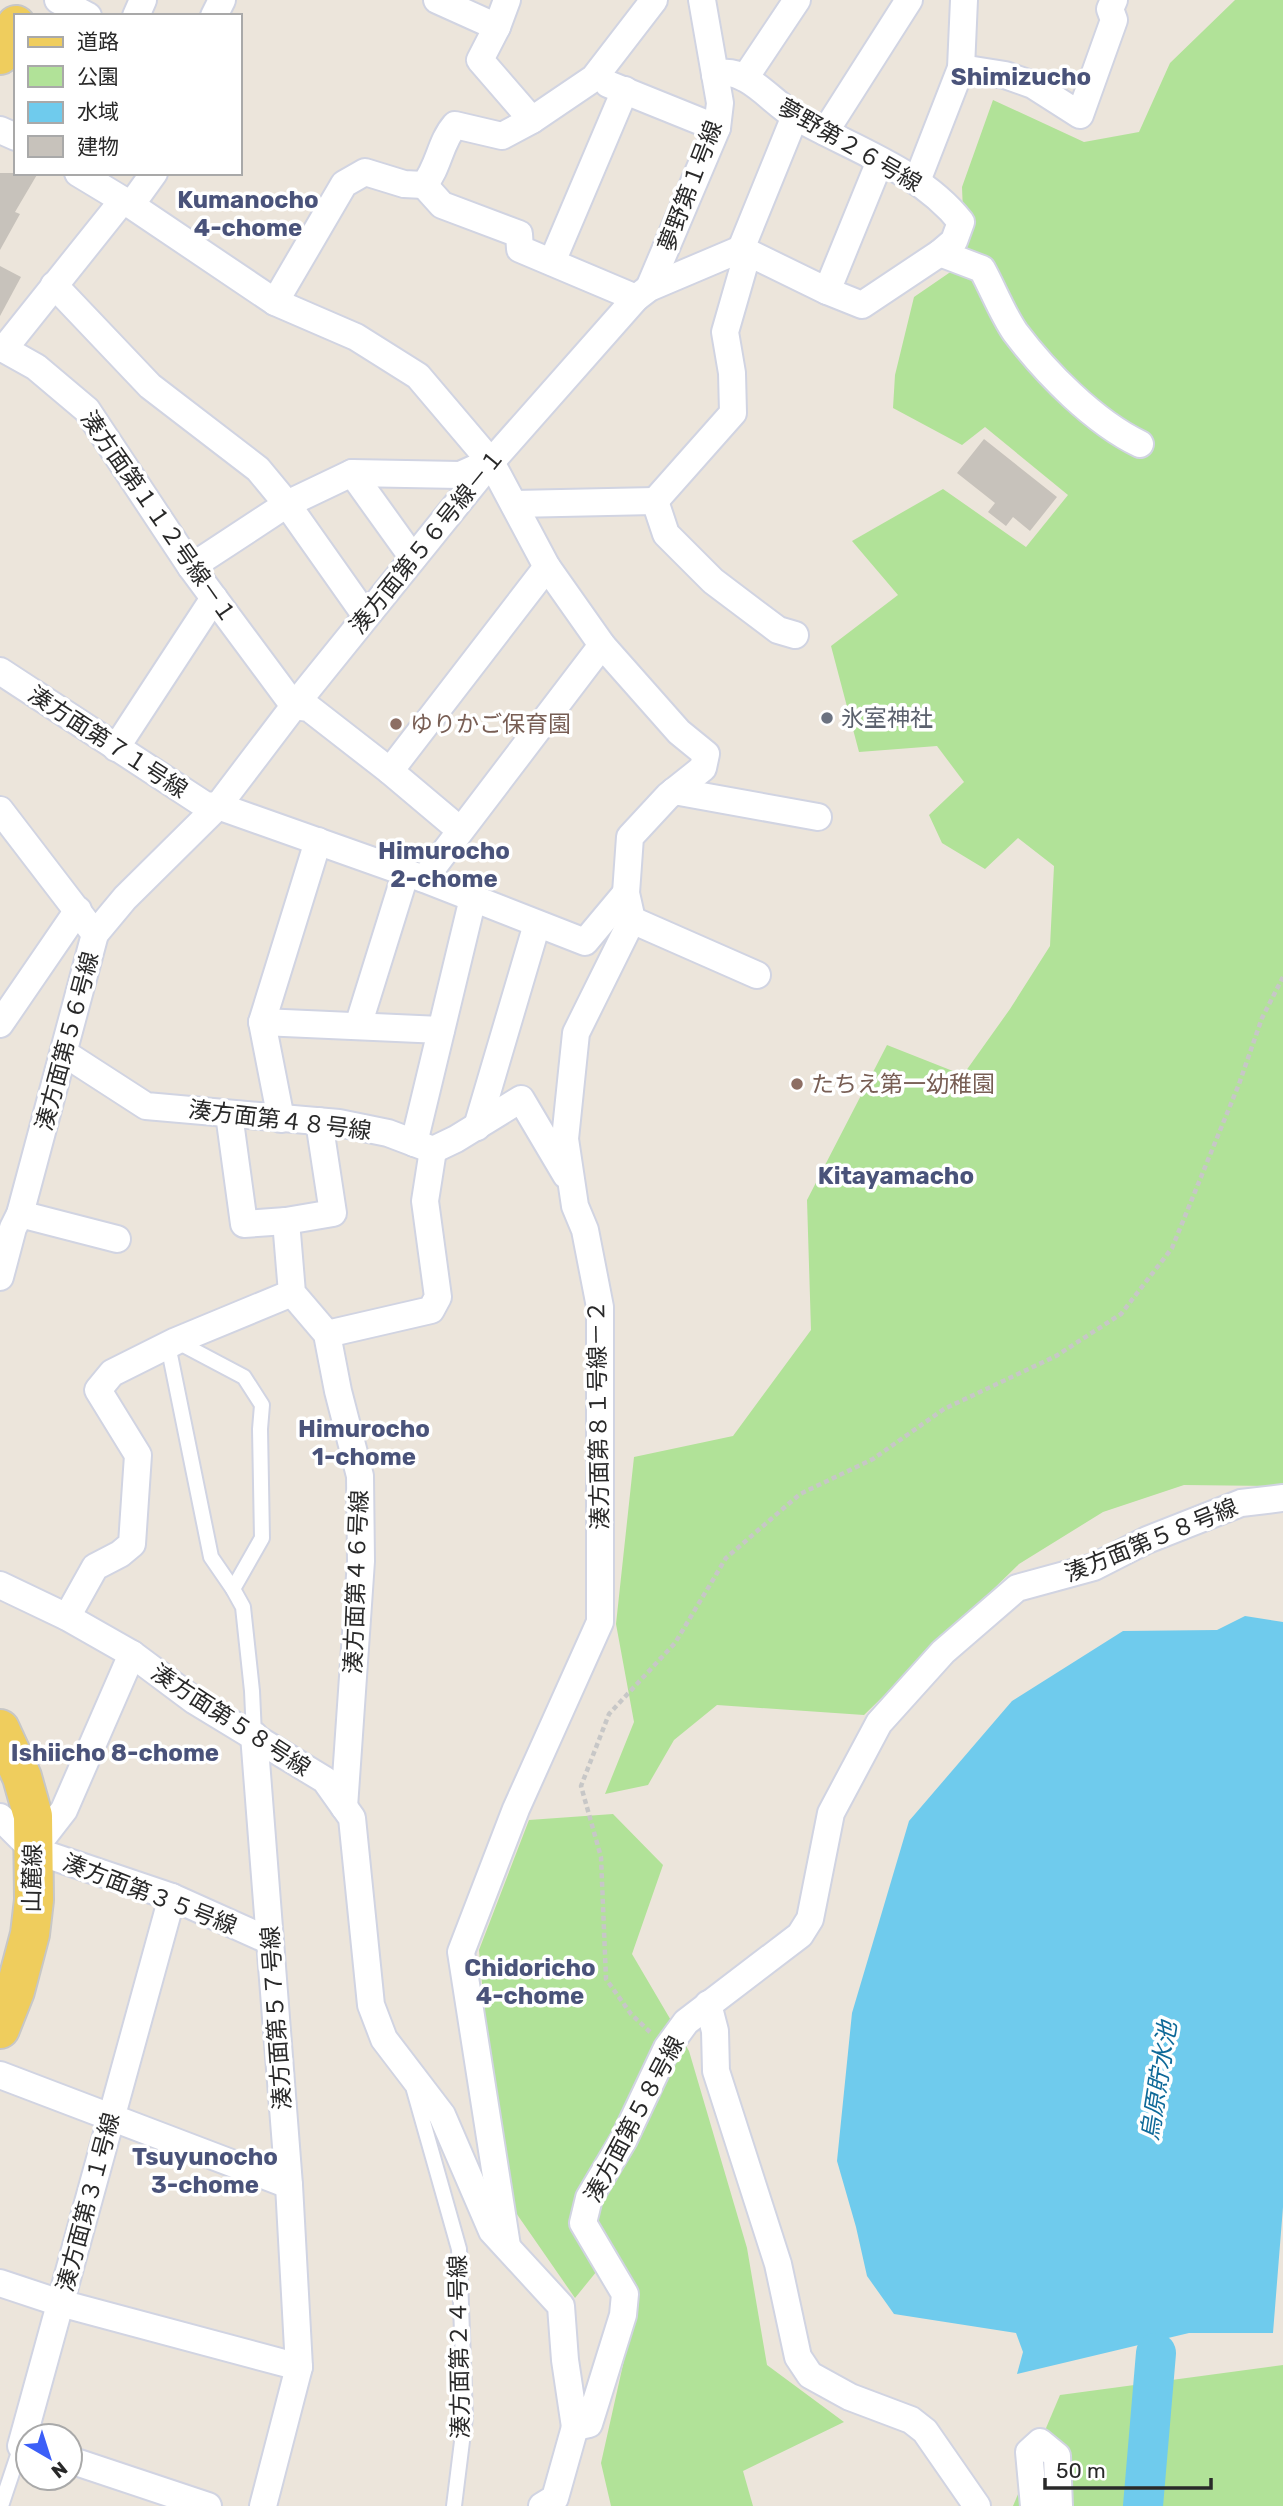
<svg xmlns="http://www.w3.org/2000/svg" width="1283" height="2506" viewBox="0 0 1283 2506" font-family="Rubik,'Noto Sans JP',sans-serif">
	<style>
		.green { fill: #b1e298 }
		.water { fill: #6fcbed }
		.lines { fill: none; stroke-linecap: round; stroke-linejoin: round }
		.river { stroke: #6fcbed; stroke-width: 40 }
		.building { fill: #c7c2bb }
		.lane-casing { stroke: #d1d4e2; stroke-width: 18 }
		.street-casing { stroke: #d1d4e2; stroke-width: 30 }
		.primary-casing { stroke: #c7c7c7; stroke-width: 42 }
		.path { stroke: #c7c7c7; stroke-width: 4.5; stroke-dasharray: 5 3.5; stroke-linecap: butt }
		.lane { stroke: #fff; stroke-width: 14 }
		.street { stroke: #fff; stroke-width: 26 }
		.primary { stroke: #efcd5d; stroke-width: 38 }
		.worship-dot { fill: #6b7280; stroke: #fff; stroke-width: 2.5 }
		.education-dot { fill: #8d6e63; stroke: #fff; stroke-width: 2.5 }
		.labels { text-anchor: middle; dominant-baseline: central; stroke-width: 7; stroke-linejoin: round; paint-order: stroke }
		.street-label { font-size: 23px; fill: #292929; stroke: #fff }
		.worship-label { font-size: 23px; fill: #5b616d; stroke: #fff; text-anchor: start }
		.education-label { font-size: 23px; fill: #785e54; stroke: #fff; text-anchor: start }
		.neighbourhood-label { font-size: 24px; font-weight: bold; fill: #4a537a; stroke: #fff }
		.water-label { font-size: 24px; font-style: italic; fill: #0e6998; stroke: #fff }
	</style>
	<rect width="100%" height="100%" fill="#ece5db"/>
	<g class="green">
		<path d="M1235 0H1283V1486L1184 1485 1103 1512 1019 1564 864 1715 717 1705 674 1740 648 1785 605 1794 634 1722 616 1624 634 1457 733 1436 811 1330 807 1200 887 1045 963 1075 1010 1009 1050 946 1054 866 1018 838 985 869 942 843 929 815 964 782 937 746 859 752 831 646 898 595 852 541 943 489 1026 547 1068 495 985 427 962 445 893 408 895 375 914 297 965 262 962 187 993 100 1084 142 1139 132 1170 63Z"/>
		<path d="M613 1814 663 1865 632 1954 689 2051 747 2248 767 2365 844 2422 743 2471 753 2506H611L601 2463 637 2302 614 2250 575 2298 514 2210 487 2039 479 1950 529 1820Z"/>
		<path d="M1283 2365V2506H1013L1060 2395Z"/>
	</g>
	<path class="water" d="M1245 1616 1283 1622V2207L1273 2333H1189L1017 2374 1023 2352 1016 2333 894 2314 867 2276 856 2227 837 2161 852 2013 909 1821 1012 1701 1123 1631 1217 1630Z"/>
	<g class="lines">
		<path class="river" d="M1143 2506 1156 2353"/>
	</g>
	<g class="building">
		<path d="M0 173H38L15 212 20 214 0 250Z"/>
		<path d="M0 266 21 277 0 316Z"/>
		<path d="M984 439 1057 497 1030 531 1013 517 1006 526 988 512 995 503 957 473Z"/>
	</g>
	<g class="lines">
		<g class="lane-casing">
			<g id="lane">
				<path d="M176 1341 244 1377 262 1405 260 1429 262 1538 233 1589"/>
				<path d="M168 1345 211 1557 233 1589 243 1607 252 1691 254 1735"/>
				<path d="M414 2090 459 2249 465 2417 454 2506"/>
				<path d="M1 2506 21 2446"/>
			</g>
		</g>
		<g class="street-casing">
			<g id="street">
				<path d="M58 0 88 16"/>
				<path d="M437 0 497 27"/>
				<path d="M507 0 497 27 480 60 532 120"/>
				<path d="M136 16 143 0"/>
				<path d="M214 16 222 0"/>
				<path d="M961 68 1005 75 1033 85 1080 115 1114 20 1110 9 1114 0"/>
				<path d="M745 78 797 0"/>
				<path d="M608 84 717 128"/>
				<path d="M0 130 16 137"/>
				<path d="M825 132 909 0"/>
				<path d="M78 173 131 205 275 302 356 337 418 376 491 462 547 567 602 645 679 732 706 754 703 768 668 796 630 837 626 893 632 920 576 1033 565 1139 575 1206 585 1230 600 1307V1622L516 1809 461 1952 507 2246"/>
				<path d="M917 181 961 68 964 0"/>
				<path d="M424 185C439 167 440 142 455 125L502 136 532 120 594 78 654 0"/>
				<path d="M424 185 442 205 519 234 520 249 636 298"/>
				<path d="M131 205 154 173"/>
				<path d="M741 249 795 116"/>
				<path d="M940 253 982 269C993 289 1002 313 1015 332 1046 373 1094 422 1140 444"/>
				<path d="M552 262 625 90"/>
				<path d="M54 285 150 386 258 469 287 504 366 616"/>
				<path d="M649 288 717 128 720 103 702 0"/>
				<path d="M827 291 880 161"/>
				<path d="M275 302 344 184 365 172 404 184 424 185"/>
				<path d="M4 349 36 367 87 410 191 567 294 706 309 708 390 771 460 830"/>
				<path d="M4 349 123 200"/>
				<path d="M352 473 413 558"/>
				<path d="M655 501 733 413 732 373 725 332 748 252"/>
				<path d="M655 501 666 534 713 581 778 630 795 635"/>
				<path d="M514 504 655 501"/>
				<path d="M191 567 287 504 352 473 460 475 489 462"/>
				<path d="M0 671 205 805 218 806 424 879 585 942 626 893"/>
				<path d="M116 748 214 598"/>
				<path d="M390 771 547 567"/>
				<path d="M674 791 818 817"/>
				<path d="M0 810 95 934"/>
				<path d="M424 879 602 645"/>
				<path d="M632 920 757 975"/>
				<path d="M262 1022 441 1030"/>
				<path d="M0 1024 78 910"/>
				<path d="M358 1026 406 872"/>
				<path d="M64 1053 146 1106 339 1123 388 1133 433 1150 456 1139 521 1099 566 1175"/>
				<path d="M229 1114 244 1224 286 1221"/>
				<path d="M281 1119 262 1022 318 841"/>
				<path d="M319 1121 333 1213 286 1221 292 1293 327 1334 338 1391 360 1476 361 1561 344 1807"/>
				<path d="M477 1127 537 924"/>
				<path d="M414 1143 473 898"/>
				<path d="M20 1214 117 1239"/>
				<path d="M0 1277 13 1228 20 1214 95 934 125 898 218 806 294 706 491 462 636 298 649 288 741 249 827 291 862 305 940 253 954 241 961 222C921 171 853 149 798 118 779 107 764 89 746 79 736 73 725 71 715 75"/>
				<path d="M327 1334 431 1310 438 1297 425 1201 433 1150"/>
				<path d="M0 1585 67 1617 132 1654 195 1701 325 1780 352 1818 371 2005 384 2039 442 2115 492 2231 561 2306 565 2360 575 2427 589 2424 623 2315 625 2294 583 2223 589 2198 624 2139 667 2048 686 2022 800 1935 810 1919 831 1813 879 1723 943 1652 1017 1588 1094 1567 1147 1540 1241 1503 1283 1498"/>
				<path d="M67 1617 95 1567 120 1554 132 1544 138 1455 98 1390 112 1373 176 1341 292 1293"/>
				<path d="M254 1735 289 2185 299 2367 263 2506"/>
				<path d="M0 1817 33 1850 172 1897 270 1941"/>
				<path d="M33 1850 64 1810 132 1654"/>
				<path d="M708 2004 715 2031 716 2071 778 2264 798 2357 810 2375 850 2397 911 2420 925 2431 977 2506"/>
				<path d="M0 2075 289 2185"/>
				<path d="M0 2283 60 2303 299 2367"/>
				<path d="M21 2446 172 1897"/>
				<path d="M70 2460 208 2506"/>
				<path d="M542 2506 555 2498 575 2427"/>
				<path d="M1034 2506 1029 2452 1040 2442 1057 2456 1059 2506"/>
			</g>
		</g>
		<g class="primary-casing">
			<g id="primary">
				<path d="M0 55 16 25"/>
				<path d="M0 1729 22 1777 33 1816 34 1900 30 1934 15 1991 0 2029"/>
			</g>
		</g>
		<path class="path" d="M650 2032 631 2014 606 1979 601 1857 581 1786 609 1714 675 1643 726 1558 800 1494 873 1459 944 1409 1056 1356 1121 1314 1172 1248 1239 1084 1262 1018 1283 977"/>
		<use href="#lane" class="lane"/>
		<use href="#street" class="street"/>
		<use href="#primary" class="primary"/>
	</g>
	<circle class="worship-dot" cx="827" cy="718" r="7"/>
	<g class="education-dot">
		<circle cx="396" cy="724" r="7"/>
		<circle cx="797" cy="1084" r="7"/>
	</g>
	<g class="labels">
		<g class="street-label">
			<text transform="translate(850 145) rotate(30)">夢野第２６号線</text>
			<text transform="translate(690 186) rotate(-69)">夢野第１号線</text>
			<text transform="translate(159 517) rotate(55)">湊方面第１１２号線－１</text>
			<text transform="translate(427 541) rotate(-51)">湊方面第５６号線－１</text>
			<text transform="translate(108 742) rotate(33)">湊方面第７１号線</text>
			<text transform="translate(67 1041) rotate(-75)">湊方面第５６号線</text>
			<text transform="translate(280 1120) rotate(7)">湊方面第４８号線</text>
			<text transform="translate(598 1415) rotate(-91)">湊方面第８１号線－２</text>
			<text transform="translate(1151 1540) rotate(-22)">湊方面第５８号線</text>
			<text transform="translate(356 1582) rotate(-88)">湊方面第４６号線</text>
			<text transform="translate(231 1720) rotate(33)">湊方面第５８号線</text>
			<text transform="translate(32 1878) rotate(-89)">山麓線</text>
			<text transform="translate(150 1894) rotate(21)">湊方面第３５号線</text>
			<text transform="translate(276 2018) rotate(-94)">湊方面第５７号線</text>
			<text transform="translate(634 2119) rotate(-62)">湊方面第５８号線</text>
			<text transform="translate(88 2202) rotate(-75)">湊方面第３１号線</text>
			<text transform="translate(459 2347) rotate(-91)">湊方面第２４号線</text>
		</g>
		<g class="worship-label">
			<text x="841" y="718">氷室神社</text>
		</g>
		<g class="education-label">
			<text x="410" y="724">ゆりかご保育園</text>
			<text x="811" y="1084">たちえ第一幼稚園</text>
		</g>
		<g class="neighbourhood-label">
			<text x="1021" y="77">Shimizucho</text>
			<text x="248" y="200">Kumanocho<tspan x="248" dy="28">4-chome</tspan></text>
			<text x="444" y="851">Himurocho<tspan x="444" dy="28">2-chome</tspan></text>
			<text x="896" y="1176">Kitayamacho</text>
			<text x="364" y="1429">Himurocho<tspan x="364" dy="28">1-chome</tspan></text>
			<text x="115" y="1753">Ishiicho 8-chome</text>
			<text x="530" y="1968">Chidoricho<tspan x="530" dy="28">4-chome</tspan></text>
			<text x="205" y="2157">Tsuyunocho<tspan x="205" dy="28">3-chome</tspan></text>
		</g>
		<g class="water-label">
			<text transform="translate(1159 2081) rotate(-81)">烏原貯水池</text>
		</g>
	</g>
	<rect x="14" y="14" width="228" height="161" fill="#ffffff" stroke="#a9a9a9" stroke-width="2"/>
	<rect x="28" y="37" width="35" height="10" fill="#efcd5d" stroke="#a9a9a9" stroke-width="2"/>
	<text x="77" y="49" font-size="21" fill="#292929">道路</text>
	<rect x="28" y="66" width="35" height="21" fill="#b1e298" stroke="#a9a9a9" stroke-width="2"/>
	<text x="77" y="84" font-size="21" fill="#292929">公園</text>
	<rect x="28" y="102" width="35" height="21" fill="#6fcbed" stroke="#a9a9a9" stroke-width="2"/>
	<text x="77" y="119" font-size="21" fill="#292929">水域</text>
	<rect x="28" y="136" width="35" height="21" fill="#c7c2bb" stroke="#a9a9a9" stroke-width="2"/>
	<text x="77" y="154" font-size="21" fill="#292929">建物</text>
	<g transform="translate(49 2457) rotate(141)"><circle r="33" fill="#ffffff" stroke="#a9a9a9" stroke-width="2"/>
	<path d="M0-5L12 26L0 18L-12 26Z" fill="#3c5ff8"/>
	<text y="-10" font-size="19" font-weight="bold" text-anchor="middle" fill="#292929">N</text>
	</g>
	<path d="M1045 2478v10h166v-10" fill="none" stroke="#292929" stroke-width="3.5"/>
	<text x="1056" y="2478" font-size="21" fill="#292929" stroke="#ffffff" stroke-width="5" paint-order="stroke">50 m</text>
</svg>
